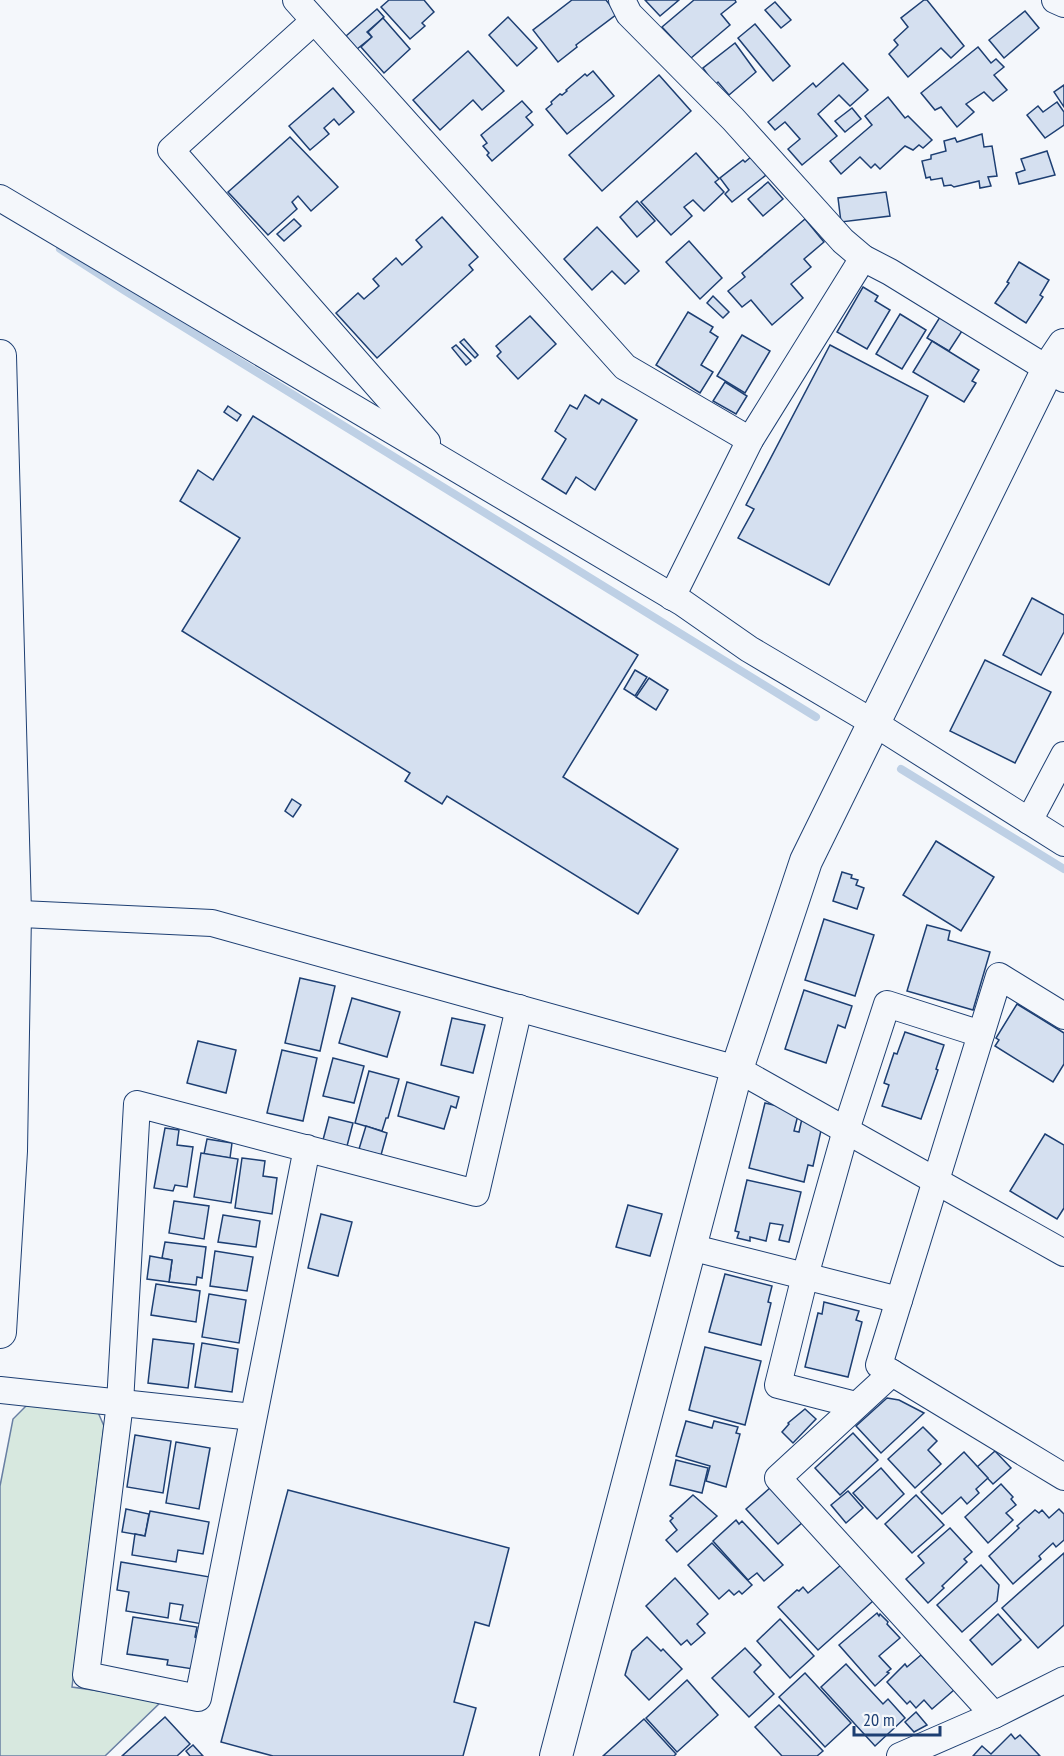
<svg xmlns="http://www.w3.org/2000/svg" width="1064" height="1756" viewBox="0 0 1064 1756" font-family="'PT Sans Narrow',sans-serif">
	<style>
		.green { fill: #d7e8df; stroke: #687fa3; stroke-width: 1.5 }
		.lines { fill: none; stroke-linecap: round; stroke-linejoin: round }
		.stream { stroke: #bed0e5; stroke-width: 8 }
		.building { fill: #d5e0f0; stroke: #1d3f73; stroke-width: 1.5 }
		.minor-casing { stroke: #1d3f73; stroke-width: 28 }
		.tertiary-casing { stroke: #1d3f73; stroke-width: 34 }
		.minor { stroke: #f4f7fb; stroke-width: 26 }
		.tertiary { stroke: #f4f7fb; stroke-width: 32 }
	</style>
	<rect width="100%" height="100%" fill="#f4f7fb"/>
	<path class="green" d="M29 1403 97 1410 104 1426 72 1687 163 1700 105 1756H0V1486L13 1419Z"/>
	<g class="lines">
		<g class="stream">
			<path d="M60 249 125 291 816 717"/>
			<path d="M901 769 1064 869"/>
		</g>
	</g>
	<g class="building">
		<path d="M389 0H424L434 12 422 23 425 26 410 39 381 7Z"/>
		<path d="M572 0H606L617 14 576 45 577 47 558 62 533 30Z"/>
		<path d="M645 0H679L660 16Z"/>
		<path d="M694 0H735L736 2 721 14 730 25 691 58 662 27Z"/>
		<path d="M924 0H927L964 46 951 58 941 48 908 77 889 54 898 45 894 40 908 27 901 18Z"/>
		<path d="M775 2 791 20 781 28 765 10Z"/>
		<path d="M377 9 384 17 367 32 372 37 357 49 346 36Z"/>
		<path d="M1025 11 1039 28 1004 58 989 40Z"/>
		<path d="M508 17 537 48 517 66 489 35Z"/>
		<path d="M383 18 410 49 384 73 361 47 372 37 368 32Z"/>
		<path d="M755 24 790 66 773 81 738 38Z"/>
		<path d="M735 43 756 72 729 95 718 82 715 85 703 68Z"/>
		<path d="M978 47 991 63 996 59 1004 67 994 75 1007 90 993 101 984 92 966 104 974 112 957 127 941 107 935 110 921 93Z"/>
		<path d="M468 51 504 91 482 110 473 100 440 130 413 100Z"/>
		<path d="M843 63 868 90 850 106 839 95 818 114 837 136 802 165 788 149 800 139 785 122 775 130 768 122 813 83 816 87Z"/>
		<path d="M593 71 614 96 567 134 546 109 552 104 551 102 560 94 562 95 567 91 566 90 585 74 587 76Z"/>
		<path d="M659 75 691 111 602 191 569 155Z"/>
		<path d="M1064 85V107L1054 92Z"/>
		<path d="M333 88 354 112 339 125 334 119 324 128 329 134 310 150 289 126Z"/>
		<path d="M888 97 905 118 908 116 932 140 923 148 919 145 913 150 905 146 880 169 875 164 871 168 860 157 841 174 830 161 872 125 865 116Z"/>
		<path d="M522 101 532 112 526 117 533 125 492 161 487 155 489 153 483 146 487 143 481 135Z"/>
		<path d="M1057 102 1064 112V125L1045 138 1027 115 1038 106 1043 112Z"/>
		<path d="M852 108 861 119 845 132 835 121Z"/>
		<path d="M982 134 984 147 992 146 997 176 988 177 991 186 980 188 979 181 954 187 951 185 944 186 942 178 931 180 930 177 926 178 922 161 931 159V155L946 151 944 141 955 138 957 142Z"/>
		<path d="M290 137 338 187 311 211 298 196 292 202 297 209 268 235 228 192Z"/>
		<path d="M1047 151 1055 175 1019 184 1016 173 1025 170 1021 159Z"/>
		<path d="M696 153 719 179 715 182 724 192 704 211 693 200 684 207 692 216 671 235 641 202Z"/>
		<path d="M752 156 766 175 732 202 725 194 729 190 720 178 743 160 745 162Z"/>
		<path d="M768 182 783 199 763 216 748 199Z"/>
		<path d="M886 192 890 216 841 222 838 198Z"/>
		<path d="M637 201 655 221 637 237 620 217Z"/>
		<path d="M442 217 478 257 469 265 473 270 377 358 336 313 358 293 364 299 379 286 373 279 396 258 402 265 422 247 416 240Z"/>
		<path d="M294 219 301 226 284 241 277 234Z"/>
		<path d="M805 219 824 242 804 259 811 267 791 284 803 298 772 325 751 300 742 307 728 291 745 277 742 273Z"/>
		<path d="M597 227 639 271 625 284 612 271 592 290 564 259Z"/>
		<path d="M689 241 722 278 700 299 666 262Z"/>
		<path d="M1019 262 1049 280 1040 295 1043 297 1026 323 995 303 1009 283 1007 282Z"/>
		<path d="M863 287 878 296 875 301 890 310 867 349 837 332Z"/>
		<path d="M713 296 729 312 723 318 707 303Z"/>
		<path d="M688 312 713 327 710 332 718 337 701 365 713 372 700 393 656 365Z"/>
		<path d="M900 314 926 330 902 369 876 354Z"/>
		<path d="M530 316 556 344 518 379 497 356 501 352 496 346Z"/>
		<path d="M940 317 962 331 949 351 927 338Z"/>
		<path d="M742 335 770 351 745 393 717 376Z"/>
		<path d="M464 339 478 355 475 358 460 342Z"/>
		<path d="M932 341 979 370 972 381 976 383 964 402 913 372Z"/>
		<path d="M456 345 471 361 466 365 452 348Z"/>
		<path d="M830 345 928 396 829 585 738 538 754 509 746 505Z"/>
		<path d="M725 382 747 396 736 414 713 401Z"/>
		<path d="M585 395 599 404 602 399 637 420 595 490 576 477 566 494 542 479 566 439 555 431 570 405 577 409Z"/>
		<path d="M228 406 241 415 237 421 224 412Z"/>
		<path d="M253 416 638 655 563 777 678 849 638 914 447 796 442 804 405 781 410 773 182 631 240 538 180 501 198 470 213 480Z"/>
		<path d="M1032 598 1064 615V632L1041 675 1003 655Z"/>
		<path d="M985 660 1051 692 1015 763 950 731Z"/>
		<path d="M635 670 647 677 635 696 624 689Z"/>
		<path d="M649 678 668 690 656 710 636 697Z"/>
		<path d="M292 799 301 805 293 817 285 811Z"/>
		<path d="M936 841 994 877 961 931 903 895Z"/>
		<path d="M842 872 852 875 851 878 858 880 856 885 864 888 857 909 833 901Z"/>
		<path d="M824 919 874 935 855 996 805 980Z"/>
		<path d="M927 925 950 931 948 940 990 952 973 1010 907 991Z"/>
		<path d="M300 978 335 986 320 1051 285 1043Z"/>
		<path d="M804 990 852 1006 845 1028 838 1025 826 1063 785 1049Z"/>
		<path d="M352 998 400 1012 387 1057 339 1043Z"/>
		<path d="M1017 1004 1064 1033V1064L1053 1082 995 1046 999 1040 996 1038Z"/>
		<path d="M452 1018 485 1025 473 1073 441 1065Z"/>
		<path d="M905 1032 944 1045 936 1069 938 1070 921 1119 882 1106 889 1085 884 1083 894 1053 897 1054Z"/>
		<path d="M198 1041 236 1050 226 1093 187 1083Z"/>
		<path d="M282 1050 317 1058 303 1121 267 1113Z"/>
		<path d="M333 1058 364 1066 354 1103 323 1096Z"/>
		<path d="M369 1071 399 1079 388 1118H386L382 1131 355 1123Z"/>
		<path d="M407 1082 459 1097 456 1108 451 1106 444 1129 398 1116Z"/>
		<path d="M765 1103 799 1111 794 1131 799 1132 803 1114 822 1126 813 1166 808 1165 804 1182 749 1168Z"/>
		<path d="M329 1117 353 1123 347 1146 323 1140Z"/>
		<path d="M366 1126 387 1133 381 1155 359 1149Z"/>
		<path d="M165 1128 179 1130 177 1145 193 1147 187 1187 175 1185 173 1191 154 1188Z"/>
		<path d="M1045 1134 1064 1145V1208L1057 1219 1010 1191Z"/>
		<path d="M207 1139 232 1143 230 1158 204 1154Z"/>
		<path d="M201 1153 238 1159 231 1203 194 1197Z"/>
		<path d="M242 1158 265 1161 263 1176 277 1178 272 1214 235 1208Z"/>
		<path d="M747 1180 801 1192 789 1242 779 1240 783 1225 770 1223 766 1241 750 1237V1241L737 1238 739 1232 735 1231Z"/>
		<path d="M174 1201 209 1206 204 1239 169 1233Z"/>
		<path d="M628 1205 662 1214 650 1256 616 1247Z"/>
		<path d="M321 1214 352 1222 338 1276 308 1268Z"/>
		<path d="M223 1215 260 1221 256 1247 218 1242Z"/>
		<path d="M165 1242 206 1247 202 1278 197 1277 196 1285 169 1282 172 1260 162 1258Z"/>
		<path d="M215 1251 253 1257 247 1291 210 1286Z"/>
		<path d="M150 1256 172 1260 169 1282 147 1279Z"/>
		<path d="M725 1274 772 1286 768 1302 771 1303 761 1345 709 1332Z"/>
		<path d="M156 1284 200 1291 196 1322 151 1315Z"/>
		<path d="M209 1294 246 1300 239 1343 202 1337Z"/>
		<path d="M824 1302 859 1311 856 1320 862 1322 848 1377 805 1367 818 1313 822 1314Z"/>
		<path d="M153 1339 194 1344 188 1388 148 1383Z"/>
		<path d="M202 1343 238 1349 232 1392 195 1387Z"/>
		<path d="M705 1347 761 1361 745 1425 689 1410Z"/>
		<path d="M887 1398 899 1400 924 1413 881 1453 856 1426Z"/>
		<path d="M805 1409 816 1419 793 1443 782 1432 789 1424 788 1423Z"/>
		<path d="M686 1421 712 1428 714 1421 738 1427 736 1433 740 1434 726 1487 706 1481 710 1466 676 1456Z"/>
		<path d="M923 1427 937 1441 928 1450 941 1464 915 1488 888 1459Z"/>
		<path d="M853 1433 878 1460 840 1495 815 1468Z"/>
		<path d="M135 1435 171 1441 163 1493 127 1487Z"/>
		<path d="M176 1442 210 1448 199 1509 166 1503Z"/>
		<path d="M995 1451 1011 1468 993 1484 977 1467Z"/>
		<path d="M964 1452 988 1478 976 1489 979 1493 967 1504 961 1497 942 1514 921 1492Z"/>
		<path d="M676 1460 708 1468 702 1493 670 1485Z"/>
		<path d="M881 1468 904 1494 877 1519 853 1493Z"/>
		<path d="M1001 1484 1013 1497 1011 1499 1016 1505 1006 1513 1013 1520 988 1543 965 1517Z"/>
		<path d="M771 1487 803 1522 778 1544 746 1509Z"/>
		<path d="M288 1490 509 1548 489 1626 475 1622 454 1702 476 1708 463 1756H273L221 1742Z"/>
		<path d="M848 1491 863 1508 846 1523 831 1505Z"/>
		<path d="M693 1495 717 1516 677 1552 666 1540 677 1530 670 1521 673 1518 670 1516Z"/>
		<path d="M916 1495 944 1525 912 1553 885 1524Z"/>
		<path d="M126 1509 149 1514 145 1536 122 1532Z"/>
		<path d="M1059 1509 1064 1514V1540L1056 1547 1053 1543 1039 1556 1041 1559 1013 1584 989 1556 1019 1528 1017 1526 1035 1510 1039 1513 1042 1510 1049 1518Z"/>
		<path d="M150 1511 209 1522 203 1554 178 1550 176 1562 132 1555 135 1534 145 1536Z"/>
		<path d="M736 1520 739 1524 742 1521 783 1565 764 1581 757 1573 748 1580 713 1541Z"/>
		<path d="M950 1528 972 1552 964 1559 967 1562 942 1586 944 1588 928 1603 906 1579 924 1563 918 1556Z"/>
		<path d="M712 1543 752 1585 742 1594 739 1591 734 1595 729 1590 719 1599 688 1565Z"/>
		<path d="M1064 1553V1625L1038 1648 1002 1608Z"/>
		<path d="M121 1562 210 1577 202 1624 180 1620 183 1605 170 1603 168 1618 126 1611 129 1592 117 1590Z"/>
		<path d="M841 1565 873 1601 818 1650 778 1607 797 1590 799 1591 803 1587 808 1593Z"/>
		<path d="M981 1565 999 1585 997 1601 962 1632 937 1605Z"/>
		<path d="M675 1578 708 1614 697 1624 705 1633 691 1645 687 1640 681 1645 646 1606Z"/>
		<path d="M877 1613 879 1616 880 1614 888 1622 887 1624 900 1638 879 1656 891 1669 887 1672 889 1673 875 1686 839 1645Z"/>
		<path d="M998 1614 1021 1640 992 1665 970 1640Z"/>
		<path d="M133 1617 197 1627 195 1637 197 1638 193 1669 167 1665 168 1660 127 1654Z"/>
		<path d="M780 1619 814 1656 790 1678 757 1641Z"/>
		<path d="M647 1637 661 1651 663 1649 682 1669 649 1700 625 1675 632 1651Z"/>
		<path d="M745 1648 761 1665 754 1672 774 1694 749 1717 712 1678Z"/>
		<path d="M921 1655 954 1690 932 1709 924 1700 916 1708 910 1701 907 1704 887 1682 905 1664 907 1667Z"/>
		<path d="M846 1664 883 1704 888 1699 905 1718 875 1746 821 1687Z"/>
		<path d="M805 1673 851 1723 825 1747 779 1697Z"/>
		<path d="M687 1680 718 1715 677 1752 646 1718Z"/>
		<path d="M779 1705 823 1751 817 1756H782L755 1727Z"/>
		<path d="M916 1712 927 1725 914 1732 905 1722Z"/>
		<path d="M165 1717 190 1744 177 1756H122Z"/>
		<path d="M644 1719 676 1754 674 1756H603Z"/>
		<path d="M1011 1734 1015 1739 1020 1735 1040 1756H973L982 1746 991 1754Z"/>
		<path d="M193 1745 203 1756H190L186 1751Z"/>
	</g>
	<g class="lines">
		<g class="minor-casing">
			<g id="minor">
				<path d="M296 0 625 367 750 440"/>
				<path d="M622 0 629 14 733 119 843 241 863 258 890 272 1064 379"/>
				<path d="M1055 0 1064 4"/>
				<path d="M314 21 171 150 427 442"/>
				<path d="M0 198 683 603 749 649 874 723 1064 843"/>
				<path d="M672 597 750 440 863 258"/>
				<path d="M1029 821 1064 755"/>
				<path d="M0 913 212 923 737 1069 1064 1253"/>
				<path d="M1064 1016 999 976 879 1365 1064 1477"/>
				<path d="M307 1148 198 1698 86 1675 120 1403 137 1104 476 1193 519 1008"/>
				<path d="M690 1247 899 1300"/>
				<path d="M892 1373 778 1478 994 1715"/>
				<path d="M0 1390 253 1417"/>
				<path d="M856 1405 778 1385 805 1276 846 1130 887 1004 981 1034"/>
				<path d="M900 1756 994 1715 1064 1680"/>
			</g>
		</g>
		<g class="tertiary-casing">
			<g id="tertiary">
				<path d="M0 356 15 913 11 1151 0 1332"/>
				<path d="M556 1756 737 1069 806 861 1048 369 1064 345"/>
			</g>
		</g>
		<use href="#minor" class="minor"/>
		<use href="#tertiary" class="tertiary"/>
	</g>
	<path d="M854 1726v9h86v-9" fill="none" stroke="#1d3f73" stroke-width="3"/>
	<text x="863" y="1726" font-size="18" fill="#1d3f73" stroke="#f4f7fb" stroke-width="4.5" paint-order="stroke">20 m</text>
</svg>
